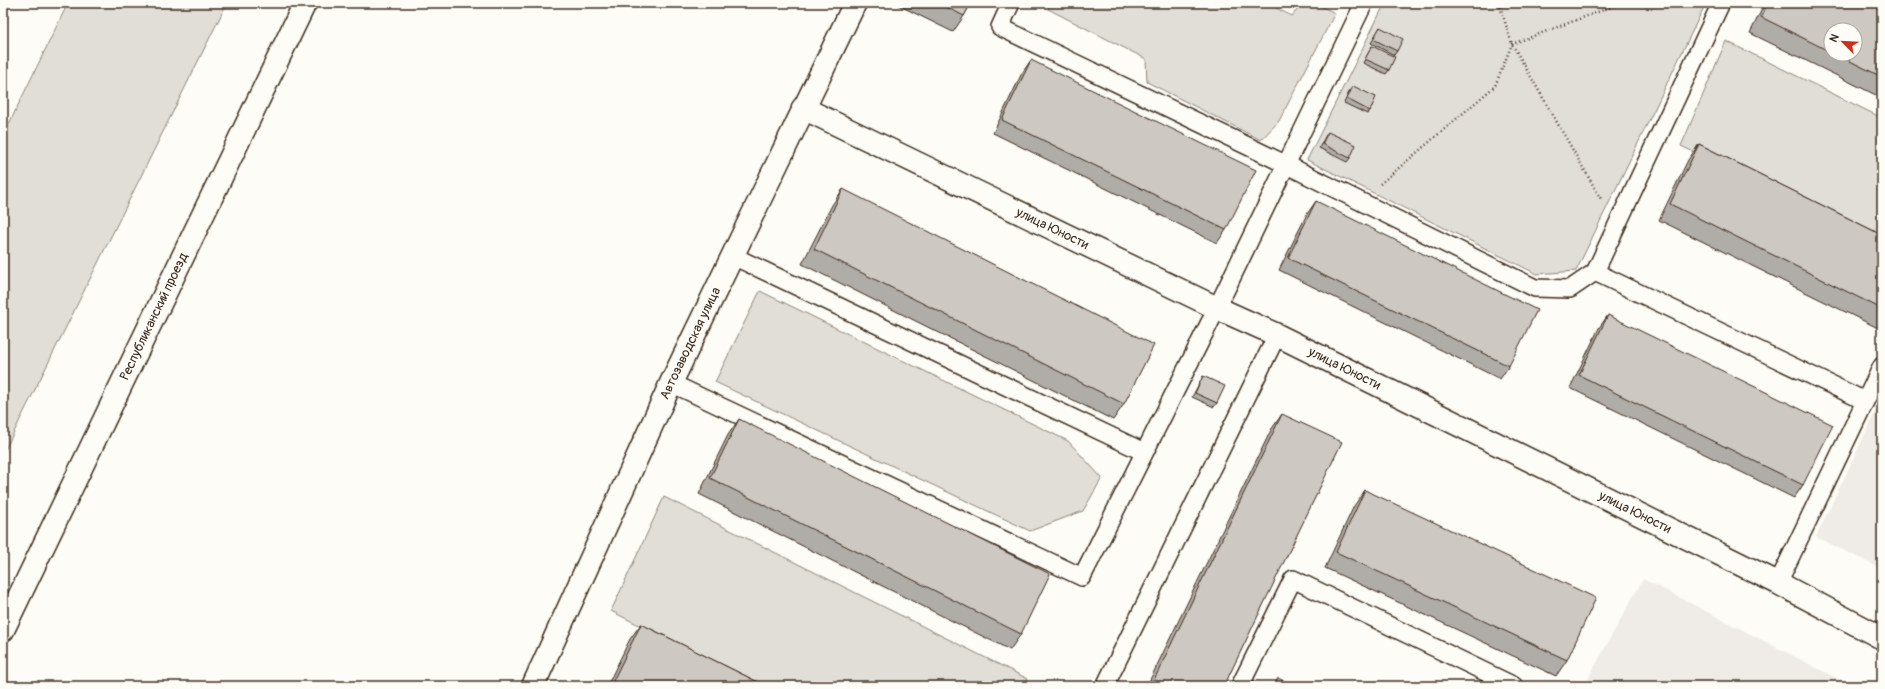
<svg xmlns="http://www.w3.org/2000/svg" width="1885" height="689" viewBox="0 0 1885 689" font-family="Pangolin,sans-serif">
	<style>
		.built { fill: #efece7 }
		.green { fill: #e1ded7; stroke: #8e847a }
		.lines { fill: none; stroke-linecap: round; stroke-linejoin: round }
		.lane-casing { stroke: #3b2a1e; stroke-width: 20 }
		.street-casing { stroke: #3b2a1e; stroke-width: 25 }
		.secondary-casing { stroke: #3b2a1e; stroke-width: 25 }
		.path { stroke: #3b2a1e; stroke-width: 2.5; stroke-dasharray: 1 3; stroke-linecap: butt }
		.lane { stroke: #fdfcf7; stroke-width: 17 }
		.street { stroke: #fdfcf7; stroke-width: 22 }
		.secondary { stroke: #fdfcf7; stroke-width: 22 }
		.rail { stroke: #3b2a1e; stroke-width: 3 }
		.wall { fill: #b0aca7; stroke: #3b2a1e; fill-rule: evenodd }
		.building { fill: #cdc8c2; stroke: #3b2a1e }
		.labels { text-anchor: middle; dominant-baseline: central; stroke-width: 3; stroke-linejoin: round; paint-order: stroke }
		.street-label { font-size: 13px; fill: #3b2a1e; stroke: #fdfcf7 }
	</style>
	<rect width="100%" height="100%" fill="#fdfcf7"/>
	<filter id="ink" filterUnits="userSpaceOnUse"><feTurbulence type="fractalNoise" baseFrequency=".025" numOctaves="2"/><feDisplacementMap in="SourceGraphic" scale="8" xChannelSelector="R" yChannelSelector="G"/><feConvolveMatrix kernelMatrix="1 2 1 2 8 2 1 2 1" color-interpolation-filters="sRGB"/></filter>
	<g filter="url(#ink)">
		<g class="built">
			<path d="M1882 398V569L1816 537Z"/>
			<path d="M1643 579 1852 686H1584Z"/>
		</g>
		<g class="green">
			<path d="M68 3H227L3 454V136Z"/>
			<path d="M1051 3H1266L1292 16 1303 3H1314L1335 13 1279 121 1261 140 1147 82 1146 59 1048 9Z"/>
			<path d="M1385 3H1706L1576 271 1537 274 1307 160Z"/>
			<path d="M1726 41 1882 118V241L1681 146Z"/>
			<path d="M760 291 1068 441 1102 478 1083 511 1030 531 715 382Z"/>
			<path d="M664 497 1028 679 1024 686H761L611 611Z"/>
		</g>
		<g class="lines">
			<g class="lane-casing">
				<g id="lane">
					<path d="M1011 3 1000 27 1287 165 1535 288 1570 289 1595 272 1865 401"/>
					<path d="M733 256 1144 452"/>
					<path d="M1595 272 1721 3"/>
					<path d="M671 383 1082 577 1217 308 1364 3"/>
					<path d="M1778 583 1882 366"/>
					<path d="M1105 686 1277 335"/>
					<path d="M1240 686 1293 579 1514 686"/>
				</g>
			</g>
			<g class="street-casing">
				<g id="street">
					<path id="s1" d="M803 108 1217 308 1277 335 1778 583 1882 638"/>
					<path id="s2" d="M533 686 671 383 855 3"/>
				</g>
			</g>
			<g class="secondary-casing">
				<g id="secondary">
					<path id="s3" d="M3 630 305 3"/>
				</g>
			</g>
			<g class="path">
				<path d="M1499 3 1512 44 1601 199"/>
				<path d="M1380 184 1495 86 1512 44 1622 3"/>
			</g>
			<use href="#lane" class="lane"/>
			<use href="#street" class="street"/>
			<use href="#secondary" class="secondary"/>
			<path class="rail" d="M3 9 6 3"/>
		</g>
		<g class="wall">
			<path d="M896 3H971L964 16 953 32 896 4Z"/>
			<path d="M1765 3H1882V98L1750 33ZM1831 30 1855 54H1831Z"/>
			<path d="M1380 27 1397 51 1394 55 1371 43Z"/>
			<path d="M1372 46 1389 70 1386 74 1363 63Z"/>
			<path d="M1031 60 1226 230 1217 243 993 133 1022 73Z"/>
			<path d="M1353 86 1370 111 1367 114 1344 103 1350 90Z"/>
			<path d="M1328 132 1350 158 1347 162 1319 148 1326 135Z"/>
			<path d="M1699 144 1882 235V330L1659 220 1688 160Z"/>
			<path d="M843 189 1124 404 1113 420 802 264 832 205Z"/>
			<path d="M1316 201 1509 366 1500 379 1279 270 1307 214Z"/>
			<path d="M1608 315 1803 485 1794 498 1570 388 1599 328Z"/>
			<path d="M1203 376 1217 403 1214 407 1192 397 1201 380Z"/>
			<path d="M1282 414 1224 686H1147L1271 430Z"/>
			<path d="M739 419 1021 634 1010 650 699 494 728 435Z"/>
			<path d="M1365 490 1567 660 1556 676 1325 568 1354 506Z"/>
			<path d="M641 624 766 686H607L630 639Z"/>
		</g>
		<g class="building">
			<path d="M938 3H971L964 16Z"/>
			<path d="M1768 3H1882V77L1836 54H1855V30H1831V52L1761 17Z"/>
			<path d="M1380 27 1403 39 1397 51 1373 39Z"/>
			<path d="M1372 46 1395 57 1389 70 1365 59Z"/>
			<path d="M1031 60 1256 170 1226 230 1002 120Z"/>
			<path d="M1353 86 1376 97 1370 111 1347 99Z"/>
			<path d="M1328 132 1356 145 1350 158 1322 144Z"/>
			<path d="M1699 144 1882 235V309L1670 204Z"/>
			<path d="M843 189 1154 345 1124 404 814 249Z"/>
			<path d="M1316 201 1537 310 1509 366 1288 258Z"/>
			<path d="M1608 315 1833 425 1803 485 1579 375Z"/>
			<path d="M1203 376 1225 386 1217 403 1195 393Z"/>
			<path d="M1282 414 1342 442 1224 686H1151Z"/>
			<path d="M739 419 1050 574 1021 634 710 478Z"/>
			<path d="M1365 490 1596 598 1567 660 1336 552Z"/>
			<path d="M641 624 766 686H618L612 683Z"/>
			<path d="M1278 678 1294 686H1274Z"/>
		</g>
	</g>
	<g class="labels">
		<g class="street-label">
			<text stroke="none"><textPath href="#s1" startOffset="277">улица Юности</textPath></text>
			<text stroke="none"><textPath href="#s3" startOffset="348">Республиканский проезд</textPath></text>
			<text stroke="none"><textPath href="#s2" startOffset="377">Автозаводская улица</textPath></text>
			<text stroke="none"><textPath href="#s1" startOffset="601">улица Юности</textPath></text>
			<text stroke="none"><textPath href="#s1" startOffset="925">улица Юности</textPath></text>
		</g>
	</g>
	<rect width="1885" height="689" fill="none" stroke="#fdfcf7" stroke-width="16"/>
	<rect x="8" y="8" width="1869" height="673" fill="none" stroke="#3b2a1e" stroke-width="1.5" filter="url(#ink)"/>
	<g transform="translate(1843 42) rotate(294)"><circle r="19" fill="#fdfcf7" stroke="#afa8a0"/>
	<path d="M0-3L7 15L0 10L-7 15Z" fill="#c8321e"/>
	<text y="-6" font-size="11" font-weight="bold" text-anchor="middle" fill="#3b2a1e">N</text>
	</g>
</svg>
